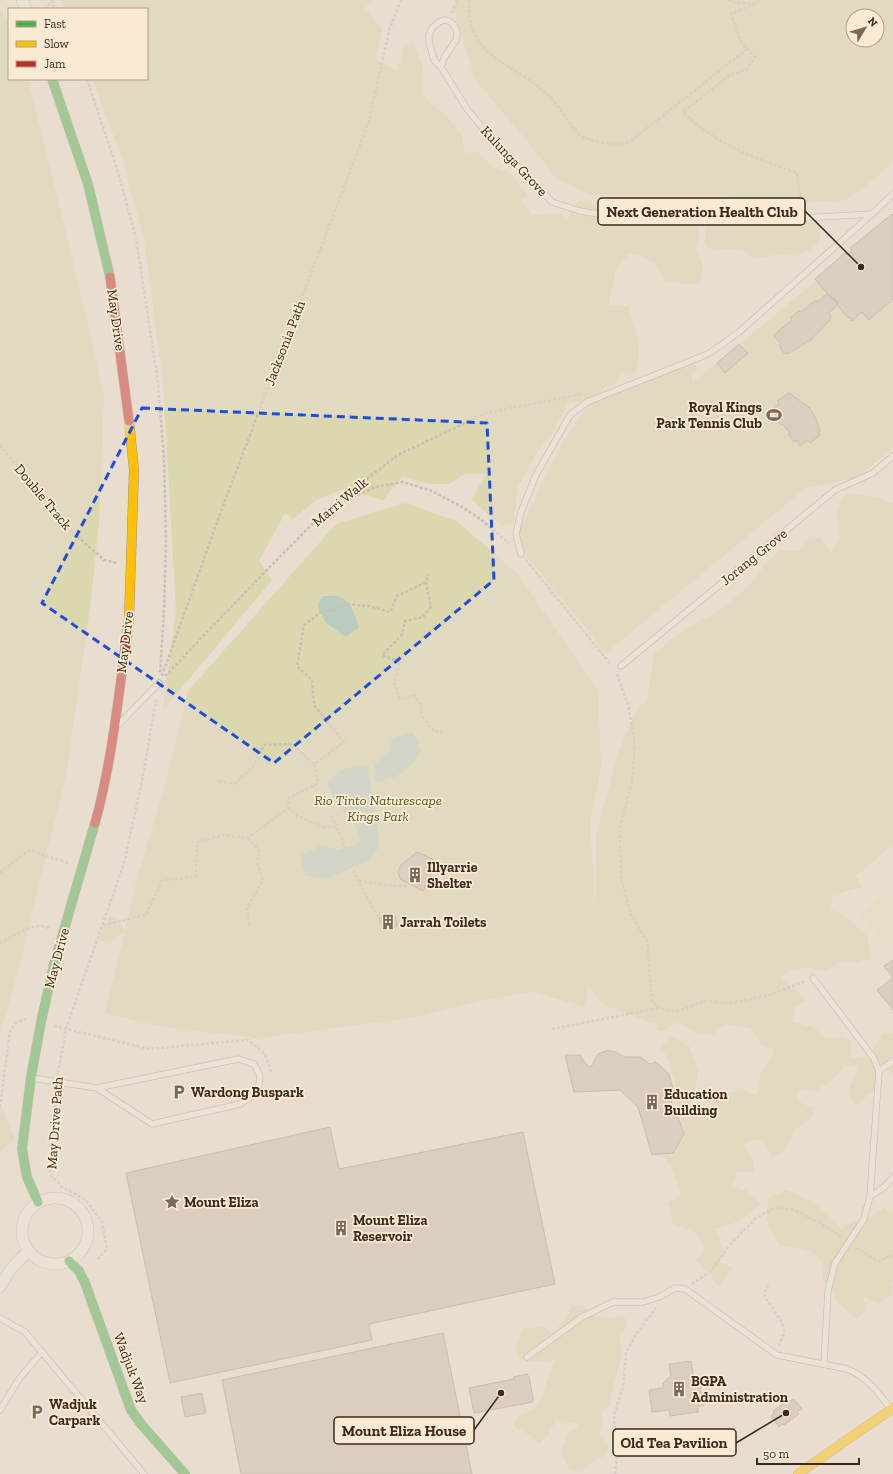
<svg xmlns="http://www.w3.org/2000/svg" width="893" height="1474" viewBox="0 0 893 1474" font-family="'Zilla Slab',serif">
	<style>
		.farmland { fill: #e9dbbd }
		.green { fill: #dbd7af; fill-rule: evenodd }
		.water { fill: #b9ccbf }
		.building { fill: #ccbaae; stroke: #a8988d }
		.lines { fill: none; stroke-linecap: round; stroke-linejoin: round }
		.lane-casing { stroke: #ada296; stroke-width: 7 }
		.street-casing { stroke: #ada296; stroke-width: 12 }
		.fast-casing { stroke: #9d9286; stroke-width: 10 }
		.slow-casing { stroke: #9d9286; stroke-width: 10 }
		.jam-casing { stroke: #9d9286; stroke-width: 10 }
		.path { stroke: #c8bfb6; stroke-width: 2.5; stroke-dasharray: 3 2; stroke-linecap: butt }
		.lane { stroke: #efe9e0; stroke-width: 5.5 }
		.street { stroke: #efe9e0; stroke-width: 11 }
		.fast { stroke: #4caf50; stroke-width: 9 }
		.slow { stroke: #ffc107; stroke-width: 9 }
		.jam { stroke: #c62828; stroke-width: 9 }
		.marked { fill: none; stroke: #1d4ed8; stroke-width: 3; stroke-dasharray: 8 5; stroke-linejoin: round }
		.labels { text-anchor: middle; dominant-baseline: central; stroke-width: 3.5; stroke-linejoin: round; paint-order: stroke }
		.street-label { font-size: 14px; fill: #3d291d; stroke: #f9ead3 }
		.poi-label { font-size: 14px; font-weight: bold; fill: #3d291d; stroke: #f9ead3; text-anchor: start }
		.park-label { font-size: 14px; font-style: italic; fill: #525b22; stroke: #f9ead3 }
		.leader { fill: none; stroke: #3d291d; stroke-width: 1.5 }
		.callout-dot { fill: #3d291d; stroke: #f9ead3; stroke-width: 1.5 }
		.callout { fill: #f9ead3; stroke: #3d291d; stroke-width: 1.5 }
		.callout-label { font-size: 15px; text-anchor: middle; font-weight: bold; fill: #3d291d }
	</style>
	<rect width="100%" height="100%" fill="#e8ddce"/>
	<path class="farmland" d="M888 892 893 897V955L860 913Z"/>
	<g class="green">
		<path d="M62 0H374L365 8 382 29 376 59 397 71 405 45 414 44 423 67 421 80 425 99 446 115 462 136 465 155 478 151 492 167 510 173 527 195 521 201 532 215 560 213 567 220 578 201 601 206 632 208 648 204 664 216 685 208 699 224V238L696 249 703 266 700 283 689 285 665 280 656 263 641 256 629 254 616 268 608 306H629C631 317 635 327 637 337 640 349 638 363 635 375L623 373 614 385 605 387 599 395 582 402 568 403 551 435 536 453 527 472 517 488 514 523 501 526 472 500 486 474H464L449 484H427L402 476 383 500 344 489 316 500 293 519 285 513 259 561 272 580 163 710 176 610 163 380 144 240 123 160 92 79H147V9H65Z"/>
		<path d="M454 0H893V160L879 176 845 200 803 203 754 198 703 195 635 196 594 195 558 181 532 147 476 81 457 22ZM853 16H877V40H853Z"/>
		<path d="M0 8 9 24V79H28L89 328 104 397 99 523 90 608 66 775 17 975 0 1035Z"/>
		<path d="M720 216 744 223 752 218 792 219 811 222 819 225C819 229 821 234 820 238 813 256 789 254 773 255 767 256 761 258 755 259L744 251 723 249 713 251 705 244 706 226Z"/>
		<path d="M893 217V448L857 478 807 487 606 653 529 559C522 549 519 542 520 529 541 488 559 442 588 405L691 364 695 365 697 367 691 375 693 383Z"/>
		<path d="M847 493 876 497 893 503V843L863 871 855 875 862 887 832 895 831 910 842 914 867 936 870 958 857 963 841 962 825 971 805 968 788 972 780 978 795 990 807 1000 795 1008 793 1022 813 1027 827 1039 844 1036 852 1043 851 1057 867 1058 878 1042 883 1033 893 1034V1076L886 1067 878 1073 880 1086 855 1105 848 1091 858 1068 845 1065 834 1079 816 1091 797 1090V1101L813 1108V1116L795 1130 784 1152 771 1157 764 1141 752 1139 744 1144 753 1161 754 1173 737 1171 732 1186 749 1192 760 1204C743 1220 737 1224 714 1229L722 1245 725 1256 713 1259 733 1268 719 1286 714 1281 710 1272 703 1270 702 1265 696 1261 704 1249 698 1234 673 1224 668 1203 681 1194 672 1168 663 1155 679 1145 683 1132 680 1113 676 1098 675 1082 668 1059 664 1052 659 1049 671 1036 689 1046 698 1072 691 1109 705 1113 721 1095 740 1090 756 1095C761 1089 759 1084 760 1076 762 1068 769 1061 774 1054L772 1048 763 1046 750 1028 725 1025 712 1035 695 1032 675 1022 666 1030H657V1022H649L602 1004 588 986V982L586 1007 532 992 483 1000 411 1018 259 1038 163 1027 105 1013 125 932 111 942 97 941 110 916 115 918 125 930 138 874 164 790 188 691 336 524 405 503 456 521 518 574 598 691 601 768 590 821 594 890 593 908 596 886V835L619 751 637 709 647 699 654 654 684 629 715 613 738 596 756 579 765 563 780 550H799L810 539 821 538 831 554 840 537 836 511Z"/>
		<path d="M0 1104 15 1139 0 1152Z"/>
		<path d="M786 1190C808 1198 827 1211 841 1229L854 1221 870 1217 884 1208 893 1214V1283L891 1282 893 1295 879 1303 863 1297 866 1309 857 1319 836 1301 835 1292 823 1280C823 1276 824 1269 823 1264 818 1249 794 1248 780 1246L769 1228 767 1220 768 1198Z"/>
		<path d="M572 1305 583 1306 591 1316 614 1318 623 1316 627 1321 626 1328 619 1335 622 1354 609 1405 601 1412 603 1420 599 1436 609 1446 606 1455 593 1461 583 1470 570 1469 561 1453 568 1432 579 1427 576 1424 556 1420 548 1435 539 1444 530 1435 513 1426 519 1415 535 1409 543 1393 551 1370 557 1360 529 1362 518 1357 515 1344 524 1329 541 1326 554 1333 567 1316Z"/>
	</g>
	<g class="water">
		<path d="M323 596C328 596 336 595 340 597 352 602 355 616 359 627L346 637 326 623 317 606Z"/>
		<path d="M413 732 421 751C408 771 398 779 374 782L375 764 388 754 392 739Z"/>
		<path d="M368 765 380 846 368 860 326 879 305 875 300 856 322 845 338 850 360 842 354 820 336 803 327 784 340 770Z"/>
	</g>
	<g class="building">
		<path d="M892 214 893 215V299L869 320 862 312 852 321 849 317 848 318 837 305 838 304 834 298 833 300 815 279 845 253 846 255 852 250 850 248Z"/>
		<path d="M827 294 838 304 829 313 831 316 830 320 812 339 791 352 788 354 784 353 780 347V343L774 335 792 320 790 318 799 311 801 312 816 300 817 302Z"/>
		<path d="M739 344 748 353 725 373 717 363Z"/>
		<path d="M789 393 809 407 816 419 820 432 819 436 810 443 808 440 800 446 796 440 794 442 788 434 790 433 782 424 781 425 774 417 776 416 771 410 779 404 777 401Z"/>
		<path d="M417 852 438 862 423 891 400 879 398 871 402 864Z"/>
		<path d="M394 913 398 926 383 931 379 918Z"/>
		<path d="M893 960V1010L877 990 893 978 884 966Z"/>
		<path d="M608 1050 615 1052 625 1057H641L650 1064 656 1062 669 1074 675 1096 669 1107H675L684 1134 673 1153 652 1155 638 1107 620 1090 574 1092 565 1055H580L586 1064 591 1067 598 1054Z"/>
		<path d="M330 1127 339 1169 523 1132 555 1284 369 1324 372 1340 170 1383 126 1173Z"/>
		<path d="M443 1333 472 1474H241L222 1380Z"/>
		<path d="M691 1361 694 1379 699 1378 703 1406H698V1412L670 1416 669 1410 652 1412 649 1390 663 1388V1384L668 1378 671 1377 669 1364Z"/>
		<path d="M527 1374 529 1377 533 1398V1402L474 1413 469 1388 514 1379 513 1377Z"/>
		<path d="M202 1393 206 1413 185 1417 181 1397Z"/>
		<path d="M794 1399 802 1409 797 1412 799 1414 784 1425 782 1424 779 1427 771 1416 774 1413 773 1411 788 1400 789 1402Z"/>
	</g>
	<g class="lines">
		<g class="lane-casing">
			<g id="lane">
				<path d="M441 67 444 58 456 40 457 34 456 29 453 24 449 21 444 20 439 22 432 28 429 35V42L434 60 441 67 467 109 491 138 552 202 580 211 611 216 803 218 872 214 893 194"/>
				<path d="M521 554 516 534 521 512 536 475 570 415 587 402 708 354 738 333 872 214"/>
				<path d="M621 666 835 490 873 473 893 456"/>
				<path d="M119 724 159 683"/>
				<path d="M813 978 873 1057 879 1071 870 1196 864 1219 835 1263 828 1291 824 1363"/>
				<path d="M879 1071 893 1061"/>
				<path d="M32 1078 97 1088 238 1059 254 1064 260 1076 258 1093 240 1104 152 1124 97 1088"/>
				<path d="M870 1196C880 1191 887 1186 893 1177"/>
				<path d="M0 1318 25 1332 144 1474"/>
				<path d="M527 1357 582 1317 613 1302H643L659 1297 675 1288 685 1289 777 1355 847 1369C867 1377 877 1391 890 1408"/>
				<path d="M0 1410 19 1379 42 1352"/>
			</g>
		</g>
		<g class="street-casing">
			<g id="street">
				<path d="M22 0 26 9"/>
				<circle cx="55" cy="1231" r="33"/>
				<path d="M0 1287 10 1270 28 1251"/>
			</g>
		</g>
		<g class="fast-casing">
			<g id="fast">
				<path d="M52 79 88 184 110 277"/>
				<path d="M38 1202 27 1177 22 1149 31 1077 41 1022 54 964 95 823"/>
				<path d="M69 1261 79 1271 85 1283 131 1410 141 1424 185 1474"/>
			</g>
		</g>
		<g class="slow-casing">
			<g id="slow">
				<path d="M127 636 129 619 134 470 129 421"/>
				<path d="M798 1474 893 1408"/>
			</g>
		</g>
		<g class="jam-casing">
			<g id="jam">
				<path d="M110 277 129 421"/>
				<path d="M95 823C112 762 118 698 127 636"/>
			</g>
		</g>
		<g class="path">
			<path d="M51 0 55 9"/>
			<path d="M469 0C467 59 511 61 546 93 559 105 567 122 579 134 587 141 614 146 625 143 629 142 633 139 636 137L747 49"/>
			<path d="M728 0 734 2 754 4"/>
			<path d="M759 0 754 4 731 14 741 42 755 57 747 69 730 75 683 112C718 146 753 157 797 173L802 209"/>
			<path d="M44 9 55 0"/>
			<path d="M452 13 457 0"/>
			<path d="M87 79 116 165 136 238 158 383 164 458 166 541 164 610 160 675"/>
			<path d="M0 445 62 523 104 560 117 563"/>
			<path d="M331 506 398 455 486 413 582 394"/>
			<path d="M326 510 375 487 403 482 432 491 462 507 479 518 509 543"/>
			<path d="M526 560 611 665"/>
			<path d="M426 582 431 607 423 617 405 621 402 635 382 655 400 662 394 683 400 699 415 696 421 705C419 715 428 724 434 731L442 732"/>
			<path d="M617 674 628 705 634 737V760L632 782 620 827 621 877 630 913 647 941 652 1001 659 1008 676 1012 705 1001 730 1003 770 995 805 981"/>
			<path d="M162 676 220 514 369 121 389 31 401 0"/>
			<path d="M165 676 259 578 327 509"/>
			<path d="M219 781 234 784 253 767 264 745 292 744 314 764"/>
			<path d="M313 785 316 791"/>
			<path d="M288 808 298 816 322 827H337L358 881 379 918"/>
			<path d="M331 816 337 826"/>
			<path d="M248 838 260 851 257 862 263 880 247 908 250 927"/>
			<path d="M0 873 29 850 68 863"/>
			<path d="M359 881 404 887 408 883"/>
			<path d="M103 925 146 915 162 881 196 876V857L198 842 224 835 248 838 288 808 289 798 318 783 314 764 344 742 314 705 312 680 297 666 304 625 321 612 336 610 346 604 369 606 390 612 397 596 426 582 428 574"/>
			<path d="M0 943C14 936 34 921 49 928"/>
			<path d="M54 1026 149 1049 248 1040 265 1054 272 1073"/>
			<path d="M552 1029 659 1008"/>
			<path d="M58 1073 66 1029 124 863 142 781 156 700"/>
			<path d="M56 1090 50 1174 62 1187 86 1200 102 1222 107 1249 96 1261"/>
			<path d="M0 1107 10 1031C15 1023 19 1020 28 1019"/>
			<path d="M856 1248 878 1261 893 1255"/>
			<path d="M692 1284 710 1272 728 1247 755 1219 774 1208 794 1210 820 1223 842 1238"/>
			<path d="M768 1285 764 1294C768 1305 783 1319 784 1331 784 1335 780 1342 779 1346"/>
			<path d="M615 1474 617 1455 614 1415 623 1387 626 1353 635 1336 656 1308"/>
		</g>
		<use href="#lane" class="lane"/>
		<use href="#street" class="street"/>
		<use href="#fast" class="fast"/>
		<use href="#slow" class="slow"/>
		<use href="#jam" class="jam"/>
	</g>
	<path d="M0 0H893V1474H0ZM142 408 487 423 494 580 274 763 42 603Z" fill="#e8ddce" fill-opacity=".55" fill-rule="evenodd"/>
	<path class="marked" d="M142 408 487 423 494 580 274 763 42 603Z"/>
	<defs>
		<g id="stadium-bare" transform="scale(1.2)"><path d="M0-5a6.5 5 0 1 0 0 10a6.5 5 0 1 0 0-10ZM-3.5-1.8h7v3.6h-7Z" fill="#79685b" stroke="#f9ead3" stroke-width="2.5" paint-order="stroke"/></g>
		<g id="building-bare" transform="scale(1.2)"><path d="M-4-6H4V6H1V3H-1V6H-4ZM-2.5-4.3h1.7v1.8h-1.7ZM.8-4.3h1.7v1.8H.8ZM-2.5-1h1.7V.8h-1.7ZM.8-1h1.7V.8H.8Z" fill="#79685b" stroke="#f9ead3" stroke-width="2.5" paint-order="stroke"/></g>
		<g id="parking-bare" transform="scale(1.2)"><path d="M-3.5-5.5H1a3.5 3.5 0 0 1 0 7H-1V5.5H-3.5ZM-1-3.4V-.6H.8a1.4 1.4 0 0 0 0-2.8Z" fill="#79685b" stroke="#f9ead3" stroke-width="2.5" paint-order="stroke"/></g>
		<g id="sight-bare" transform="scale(1.2)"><path d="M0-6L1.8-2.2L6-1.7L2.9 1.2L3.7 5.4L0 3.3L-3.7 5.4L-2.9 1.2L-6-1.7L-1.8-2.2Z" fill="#79685b" stroke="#f9ead3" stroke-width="2.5" paint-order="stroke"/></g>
	</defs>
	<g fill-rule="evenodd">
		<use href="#stadium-bare" x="774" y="415"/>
		<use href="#building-bare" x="415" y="875"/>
		<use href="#building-bare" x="388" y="922"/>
		<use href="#parking-bare" x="179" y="1092"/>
		<use href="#building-bare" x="652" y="1102"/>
		<use href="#sight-bare" x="172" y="1202"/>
		<use href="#building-bare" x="341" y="1228"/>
		<use href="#building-bare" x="679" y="1389"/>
		<use href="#parking-bare" x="37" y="1412"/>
	</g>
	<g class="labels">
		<g class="street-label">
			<text transform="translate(514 161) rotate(47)">Kulunga Grove</text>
			<text transform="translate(116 320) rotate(82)">May Drive</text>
			<text transform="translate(285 343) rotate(-69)">Jacksonia Path</text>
			<text transform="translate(43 497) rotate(50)">Double Track</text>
			<text transform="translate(340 502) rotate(-40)">Marri Walk</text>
			<text transform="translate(754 557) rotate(-39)">Jorang Grove</text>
			<text transform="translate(125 642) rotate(-83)">May Drive</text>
			<text transform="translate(57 958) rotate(-75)">May Drive</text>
			<text transform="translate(55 1123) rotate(-86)">May Drive Path</text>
			<text transform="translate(131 1368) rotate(69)">Wadjuk Way</text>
		</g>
		<g class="poi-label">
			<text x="762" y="407" text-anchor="end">Royal Kings<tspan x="762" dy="16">Park Tennis Club</tspan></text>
			<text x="427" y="867">Illyarrie<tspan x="427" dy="16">Shelter</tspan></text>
			<text x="400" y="922">Jarrah Toilets</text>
			<text x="191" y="1092">Wardong Buspark</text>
			<text x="664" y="1094">Education<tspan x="664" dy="16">Building</tspan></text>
			<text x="184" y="1202">Mount Eliza</text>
			<text x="353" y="1220">Mount Eliza<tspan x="353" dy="16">Reservoir</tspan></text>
			<text x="691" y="1381">BGPA<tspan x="691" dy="16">Administration</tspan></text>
			<text x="49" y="1404">Wadjuk<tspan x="49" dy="16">Carpark</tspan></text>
		</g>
		<g class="park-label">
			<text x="378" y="800">Rio Tinto Naturescape<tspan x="378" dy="16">Kings Park</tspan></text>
		</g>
	</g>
	<path class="leader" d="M861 267L805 211M501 1393L474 1430M786 1413L736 1443"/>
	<g class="callout-dot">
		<circle cx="861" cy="267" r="4"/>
		<circle cx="501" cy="1393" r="4"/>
		<circle cx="786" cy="1413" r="4"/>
	</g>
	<g class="callout">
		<rect x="598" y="198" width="207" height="27" rx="4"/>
		<rect x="334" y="1417" width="140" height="27" rx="4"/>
		<rect x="613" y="1429" width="123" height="27" rx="4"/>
	</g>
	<g class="callout-label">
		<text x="702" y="217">Next Generation Health Club</text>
		<text x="404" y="1436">Mount Eliza House</text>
		<text x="674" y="1448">Old Tea Pavilion</text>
	</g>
	<rect x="8" y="8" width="140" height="72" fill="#f9ead3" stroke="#ae9d8a"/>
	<rect x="16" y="21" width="20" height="6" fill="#4caf50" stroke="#ae9d8a"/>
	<text x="44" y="28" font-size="12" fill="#3d291d">Fast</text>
	<rect x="16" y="41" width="20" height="6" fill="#ffc107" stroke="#ae9d8a"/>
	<text x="44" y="48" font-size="12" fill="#3d291d">Slow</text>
	<rect x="16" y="61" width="20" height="6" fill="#c62828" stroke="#ae9d8a"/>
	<text x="44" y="68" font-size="12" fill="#3d291d">Jam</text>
	<g transform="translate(865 28) rotate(52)"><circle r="19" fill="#f9ead3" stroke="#ae9d8a"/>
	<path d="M0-3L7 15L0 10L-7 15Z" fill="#79685b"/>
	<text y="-6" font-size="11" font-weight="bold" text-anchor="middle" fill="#3d291d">N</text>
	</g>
	<path d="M757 1458v6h102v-6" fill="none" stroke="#3d291d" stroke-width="2"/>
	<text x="763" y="1458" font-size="12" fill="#3d291d" stroke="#f9ead3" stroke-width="3" paint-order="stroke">50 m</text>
</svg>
